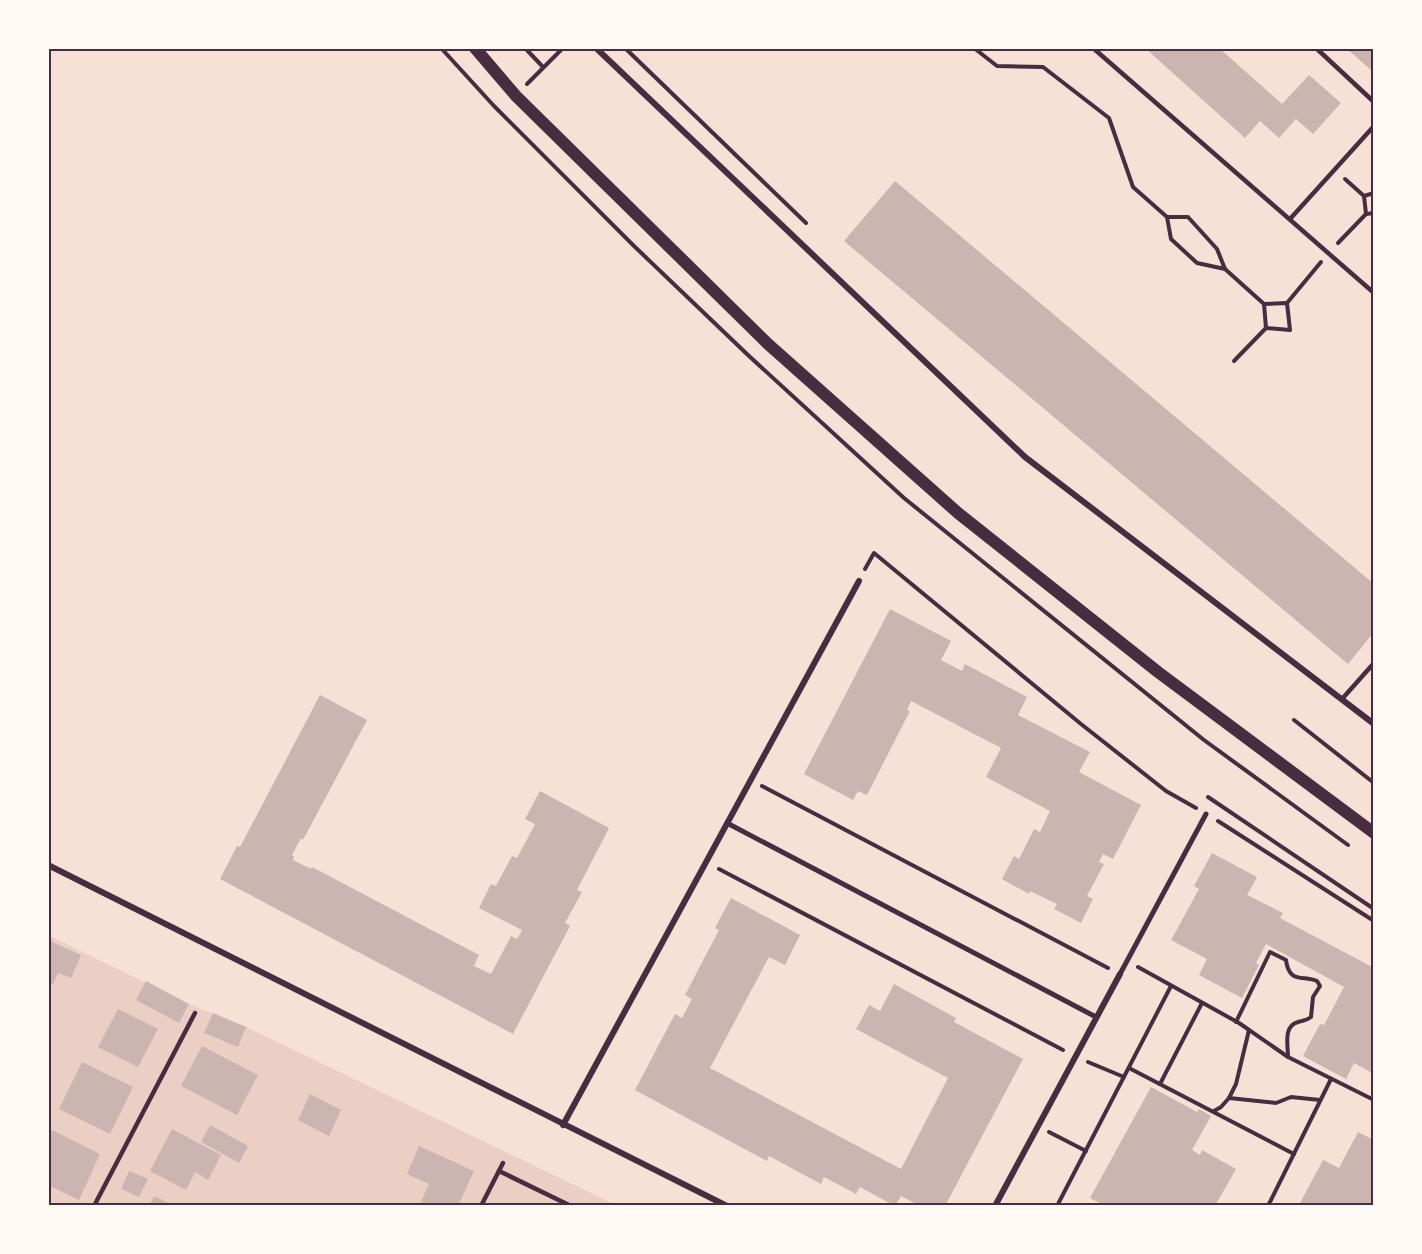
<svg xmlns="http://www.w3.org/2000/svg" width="1422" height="1254" viewBox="0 0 1422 1254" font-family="'Fira Sans Condensed',sans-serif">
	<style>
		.green { fill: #ebcfc5 }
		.building { fill: #ccb4b1 }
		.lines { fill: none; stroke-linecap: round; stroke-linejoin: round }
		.path { stroke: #4a2c40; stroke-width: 4 }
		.service { stroke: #4a2c40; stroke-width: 4.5 }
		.pedestrian { stroke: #4a2c40; stroke-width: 5 }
		.minor { stroke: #4a2c40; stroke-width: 6 }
		.secondary { stroke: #4a2c40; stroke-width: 12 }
		.neatline { fill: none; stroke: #4a2c40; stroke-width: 2 }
	</style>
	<rect width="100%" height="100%" fill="#f7e1d7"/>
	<path class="green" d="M48 935 189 1004 246 1027 618 1206H48Z"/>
	<g class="building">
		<path d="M1145 48H1219L1282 104 1309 75 1341 103 1313 134 1296 119 1279 138 1260 121 1245 138Z"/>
		<path d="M1346 48H1374V67L1371 70Z"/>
		<path d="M895 181 1374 584V632L1348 664 844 241Z"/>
		<path d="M890 609 951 641 941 660 962 671 965 664 1027 697 1018 715 1090 752 1079 772 1141 805 1113 859 1103 854 1099 862 1104 864 1087 896 1093 899 1081 923 1054 909 1057 904 1030 891 1029 894 1002 879 1014 856 1019 859 1034 829 1040 832 1050 811 986 777 1001 748 911 701 907 710 910 711 867 795 858 791 853 800 804 774Z"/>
		<path d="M320 695 367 720 303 840 301 838 292 855 294 857 293 860 311 869 312 867 479 955 474 966 491 974 511 936 517 939 522 930 479 908 491 884 496 886 512 856 517 858 535 824 525 819 540 791 609 828 577 890 582 892 565 923 570 926 513 1034 220 879 237 846 240 847Z"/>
		<path d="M1212 853 1257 877 1247 895 1283 913 1280 918 1374 968V1074L1354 1063 1346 1079 1303 1056 1320 1024 1324 1025 1344 987 1266 944 1256 963 1259 965 1242 998 1199 975 1207 959 1171 940 1199 889 1194 886Z"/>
		<path d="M731 898 800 935 785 965 769 957 710 1068 901 1169 948 1078 856 1029 869 1005 880 1011 894 984 956 1018 954 1022 1023 1059 945 1206H920L901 1196 895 1206 860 1187 856 1194 824 1177 821 1184 769 1156 767 1161 635 1090 675 1014 682 1018 692 999 685 995 719 930 715 928Z"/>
		<path d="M48 940 81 955 71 978 58 973 53 984 48 982Z"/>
		<path d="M146 981 189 1004 179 1023 136 1000Z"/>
		<path d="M118 1009 158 1029 138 1067 98 1047Z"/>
		<path d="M213 1013 246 1027 238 1047 204 1033Z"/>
		<path d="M202 1046 258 1075 237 1115 181 1086Z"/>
		<path d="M82 1062 133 1087 110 1134 59 1109Z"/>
		<path d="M1151 1087 1197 1112 1199 1109 1211 1116 1192 1150 1200 1155 1202 1150 1236 1169 1215 1206H1198L1194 1204 1193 1206H1105L1090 1198Z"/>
		<path d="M310 1094 341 1110 329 1136 298 1120Z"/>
		<path d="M210 1125 248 1146 239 1163 201 1142Z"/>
		<path d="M172 1129 221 1155 208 1180 195 1172 186 1190 150 1171Z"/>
		<path d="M52 1130 100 1154 79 1200 48 1185V1139Z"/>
		<path d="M1358 1132 1374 1140V1206H1307L1300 1203 1323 1160 1339 1168Z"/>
		<path d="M419 1146 474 1171 458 1206H419L429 1184 407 1174Z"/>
		<path d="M129 1171 148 1179 139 1197 121 1189Z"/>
		<path d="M154 1196 175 1206H149Z"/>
	</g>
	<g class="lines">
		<g class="path">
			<path d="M441 48 494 106 634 246 749 356 904 498 1204 740 1348 845"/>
			<path d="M525 48 543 67"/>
			<path d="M625 48 806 223"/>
			<path d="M974 48 997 66 1043 67 1109 118 1133 187 1167 217 1171 239 1197 263 1225 269"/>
			<path d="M527 84 563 48"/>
			<path d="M1345 179 1364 196"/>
			<path d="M1366 214 1364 196 1374 193"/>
			<path d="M1167 217H1188L1217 249 1225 269 1264 304 1266 328 1290 330 1287 303 1264 304"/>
			<path d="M1338 243 1366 214 1374 213"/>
			<path d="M1287 303 1321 262"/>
			<path d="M1234 361 1266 328"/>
			<path d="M865 569 874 553 1081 724 1166 791 1196 808"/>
			<path d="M1294 720 1374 783"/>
			<path d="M762 786 1108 968"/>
			<path d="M1208 797 1374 909"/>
			<path d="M1218 821 1374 921"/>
			<path d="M719 869 1063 1050"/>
			<path d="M1138 967 1239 1023 1288 1057 1374 1100"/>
			<path d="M1236 1022 1270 952 1286 960C1289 984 1303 975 1317 981L1320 986 1313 997 1311 1017C1306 1021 1304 1020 1298 1022 1283 1026 1288 1045 1288 1057"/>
			<path d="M1088 1062 1124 1077"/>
			<path d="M1129 1068 1294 1154"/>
			<path d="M1160 1084 1202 1003"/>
			<path d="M1229 1098 1276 1103 1291 1097 1320 1100"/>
			<path d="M1214 1111 1221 1107 1229 1098 1236 1084 1249 1030"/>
			<path d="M1049 1132 1086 1151"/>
			<path d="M1057 1206 1171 986"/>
			<path d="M1268 1206 1331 1079"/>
		</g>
		<g class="service">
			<path d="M1093 48 1374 293"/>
			<path d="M1316 48 1374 102"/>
			<path d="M1290 219 1374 126"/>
			<path d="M1342 699 1374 663"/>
			<path d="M499 1171 571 1206"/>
			<path d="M94 1206 195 1013"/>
			<path d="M481 1206 503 1163"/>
		</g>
		<g class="pedestrian">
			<path d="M727 823 1096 1017"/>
			<path d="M1120 974 1206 814"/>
		</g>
		<g class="minor">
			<path d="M596 48 1025 457 1374 724"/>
			<path d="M48 865 727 1206"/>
			<path d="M563 1125 859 581"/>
			<path d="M995 1206 1120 974"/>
		</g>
		<path class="secondary" d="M475 48 516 96 768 344 958 513 1158 672 1374 833"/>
	</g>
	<rect width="1422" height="1254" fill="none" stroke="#fffaf5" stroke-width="99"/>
	<rect x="50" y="50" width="1322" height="1154" class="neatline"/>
</svg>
